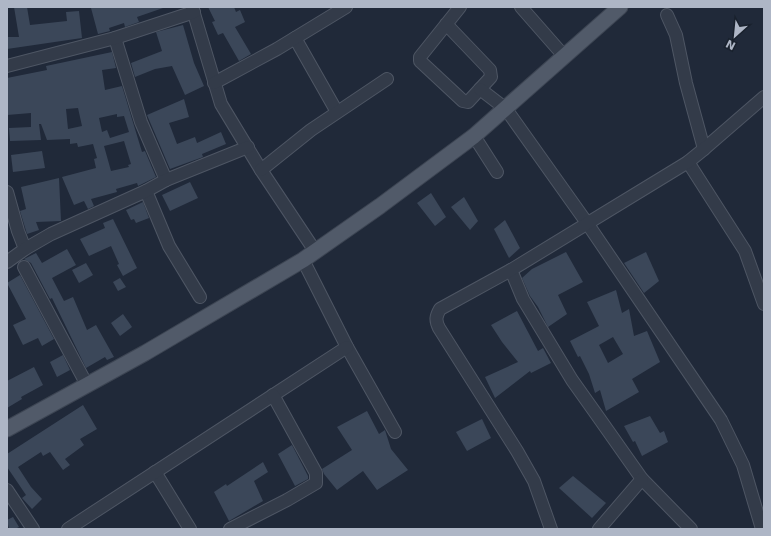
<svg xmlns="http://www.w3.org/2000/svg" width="771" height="536" viewBox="0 0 771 536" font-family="'DejaVu Sans',sans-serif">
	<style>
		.building { fill: #3b4759; fill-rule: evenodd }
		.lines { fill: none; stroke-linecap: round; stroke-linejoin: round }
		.minor-casing { stroke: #4e5664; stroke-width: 14 }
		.major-casing { stroke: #3d4553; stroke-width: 17 }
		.minor { stroke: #333b49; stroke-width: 12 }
		.major { stroke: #515a69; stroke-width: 15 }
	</style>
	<rect width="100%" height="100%" fill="#202939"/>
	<g class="building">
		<path d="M14 7H27L30 25 67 21 66 12 79 11 82 38 7 49V37H19Z"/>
		<path d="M95 7H163V8L137 17 139 22 125 27 124 23 109 28 110 31 98 34 91 8Z"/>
		<path d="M208 7H234L236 12 240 10 245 22 235 27 251 54 239 61 223 33 218 35 212 22 215 21Z"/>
		<path d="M183 25 194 63 204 86 185 95 172 66 155 69 135 77 131 63 162 51 156 32Z"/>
		<path d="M112 52 116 68 102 70 105 90 122 86 142 152 145 151 156 177 138 186 137 183 116 189 117 192 91 199 94 206 88 209 84 201 74 205 62 177 96 168 94 159 97 158 93 144 78 147 77 143 70 144V139L47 140 41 124H39L41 140 10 141 9 128 31 127V113L7 115V78L47 70 46 66ZM78 108 82 126 68 129 66 109ZM117 114V117L124 116 129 132 110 138 107 130 102 132 99 118ZM124 141 131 164 128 165 129 167 111 171 104 146Z"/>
		<path d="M184 99 189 117 169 123 177 144 195 137 197 143 221 132 226 144 202 154 203 157 170 169 147 115Z"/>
		<path d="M42 151 45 168 13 172 11 155Z"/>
		<path d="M59 178 61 221 36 222 39 230 27 234 20 211 26 209 21 187Z"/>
		<path d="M190 182 198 198 170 211 162 195Z"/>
		<path d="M431 193 446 217 435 226 417 203Z"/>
		<path d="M464 197 478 221 470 230 451 207Z"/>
		<path d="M143 202 149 218 136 223 134 219 131 220 126 210Z"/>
		<path d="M113 219 137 268 123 276 117 265 119 264 111 246 89 256 80 239 105 228 103 223Z"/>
		<path d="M505 220 520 248 509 258 494 229Z"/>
		<path d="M67 249 76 265 52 278 64 301 73 297 87 330 96 325 114 357 107 360 105 357 86 368 52 298 50 299 31 263 24 259 36 253 42 263Z"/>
		<path d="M566 252 583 282 558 295 567 314 548 327 538 307 530 296 522 278 532 269Z"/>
		<path d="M646 252 659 281 644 293 624 263Z"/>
		<path d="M86 263 93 275 79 283 72 270Z"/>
		<path d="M20 275 54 339 42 346 38 338 23 345 13 325 26 319 7 283Z"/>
		<path d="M120 278 126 287 118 291 113 282Z"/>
		<path d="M616 290 622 313 629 309 634 336 647 331 660 362 632 379 639 392 606 411 600 390 595 393 589 374 580 356 578 357 570 341 599 326 587 302ZM613 337 623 354 608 363 599 345Z"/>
		<path d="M517 311 538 351 543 348 551 363 531 373 530 371 495 398 485 377 518 362 502 342 491 325Z"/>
		<path d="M123 314 132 327 120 336 111 323Z"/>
		<path d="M63 355 70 370 57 377 50 362Z"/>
		<path d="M34 367 43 385 21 397 22 399 7 408V381Z"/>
		<path d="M83 405 97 429 80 439 84 445 65 459 70 465 63 470 50 452 43 456 41 452 18 467 31 487 42 499 32 509 22 498 26 495 7 467V454Z"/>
		<path d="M367 411 379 434 385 430 391 449 408 470 377 490 363 471 337 490 324 474 322 469 352 450 337 427Z"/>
		<path d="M650 416 660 433 664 431 668 442 642 456 635 441 633 442 624 426Z"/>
		<path d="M482 419 491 438 467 451 456 432Z"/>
		<path d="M292 445 308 476V479L295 486 278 454Z"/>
		<path d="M263 462 268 472 254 481 263 501 229 521 214 492 226 484 227 486Z"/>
		<path d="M573 476 606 503 592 518 559 488Z"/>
		<path d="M13 517 19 527 15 529H9L7 520Z"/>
	</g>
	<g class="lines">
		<g class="minor-casing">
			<g id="minor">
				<path d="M192 7 221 104 261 170 315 251"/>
				<path d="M521 7 564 56"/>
				<path d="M667 15 676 35 686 83 704 149"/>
				<path d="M446 24 490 70 491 77 468 102 463 101 420 61V57L460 7"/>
				<path d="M115 38 141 122 166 180"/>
				<path d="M295 38 337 112"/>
				<path d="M7 66 115 38 194 12"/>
				<path d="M214 83 277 49 346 7"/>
				<path d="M480 89 506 109 587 223 721 420 743 465 762 529"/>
				<path d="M474 136 497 172"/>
				<path d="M688 162 745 251 764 304"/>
				<path d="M261 170 311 130 387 79"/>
				<path d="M146 191 169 246 200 297"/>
				<path d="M7 192 18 231 25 249 7 262"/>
				<path d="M25 249 51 234 146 191 166 180 248 147"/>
				<path d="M303 260 347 347 395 432"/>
				<path d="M24 267 87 385"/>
				<path d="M511 270 523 299 572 380 599 418 642 479 691 529"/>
				<path d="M155 472 190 529"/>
				<path d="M7 490 33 529"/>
				<path d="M68 529 347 347"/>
				<path d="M230 529 287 500 316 483V473L273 395"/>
				<path d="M551 529 534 481 517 451 439 328C435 320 436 316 440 309L511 270 688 162 704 149 764 97"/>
				<path d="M599 529 642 479"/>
			</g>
		</g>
		<g class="major-casing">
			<path id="major" d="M7 429 145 353 303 260 380 206 474 136 620 7"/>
		</g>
		<use href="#minor" class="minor"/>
		<use href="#major" class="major"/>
	</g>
	<rect width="771" height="536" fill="none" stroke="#aeb6c6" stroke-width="16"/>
	<g transform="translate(735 36) rotate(207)" stroke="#19212d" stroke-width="3" paint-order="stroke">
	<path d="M0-3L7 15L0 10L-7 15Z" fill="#aeb6c6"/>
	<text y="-6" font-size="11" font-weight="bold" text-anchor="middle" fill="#aeb6c6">N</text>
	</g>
</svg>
